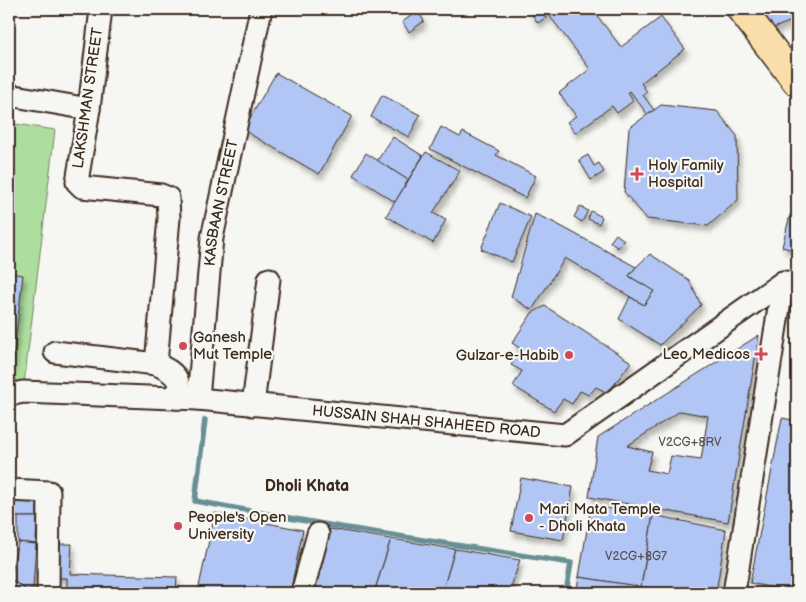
<svg xmlns="http://www.w3.org/2000/svg" width="806" height="602" viewBox="0 0 806 602" font-family="'Balsamiq Sans',sans-serif">
	<style>
		.green { fill: #aede9f; stroke: #74845e }
		.lines { fill: none; stroke-linecap: round; stroke-linejoin: round }
		.stream { stroke: #678f94; stroke-width: 5.5 }
		.building { fill: #b1c6f4; stroke: #3b2a1e; fill-rule: evenodd; filter: url(#shadow) }
		.minor-casing { stroke: #3b2a1e; stroke-width: 25 }
		.major-casing { stroke: #3b2a1e; stroke-width: 31 }
		.minor { stroke: #f6f6f2; stroke-width: 21 }
		.major { stroke: #f9deab; stroke-width: 28 }
		.poi-dot { fill: #d1495b; stroke: #f6f6f2; stroke-width: 2 }
		.labels { text-anchor: middle; dominant-baseline: central; stroke-width: 4.5; stroke-linejoin: round; paint-order: stroke }
		.number-label { font-size: 12px; fill: #585154 }
		.street-label { font-size: 15px; fill: #3b2a1e; stroke: #f6f6f2 }
		.poi-label { font-size: 15px; fill: #3b2a1e; stroke: #f6f6f2; text-anchor: start }
		.neighbourhood-label { font-size: 16px; font-weight: bold; fill: #3b2a1e; stroke: #f6f6f2 }
	</style>
	<defs>
		<filter id="shadow"><feDropShadow dx="3" dy="5.5" stdDeviation="2.5" flood-color="#0004"/></filter>
	</defs>
	<rect width="100%" height="100%" fill="#f6f6f2"/>
	<filter id="ink" filterUnits="userSpaceOnUse"><feTurbulence type="fractalNoise" baseFrequency=".02" numOctaves="2"/><feDisplacementMap in="SourceGraphic" scale="10" xChannelSelector="R" yChannelSelector="G"/><feConvolveMatrix kernelMatrix="1 2 1 2 8 2 1 2 1" color-interpolation-filters="sRGB"/></filter>
	<g filter="url(#ink)">
		<path class="green" d="M9 123 55 130 23 392 9 391Z"/>
		<g class="lines">
			<path class="stream" d="M205 420 195 501 334 526 571 563 566 593"/>
		</g>
		<g class="building">
			<path d="M528 9H592L621 47 661 17 685 49 641 83 647 92 643 95 654 110 648 115 630 91 628 93 633 101 617 113 612 106 575 133 567 122 576 116 559 93 590 69 549 15 538 23Z"/>
			<path d="M765 9H797V19L771 29 758 12Z"/>
			<path d="M418 11 424 21 409 32 402 22Z"/>
			<path d="M276 73 352 116 319 174 243 130Z"/>
			<path d="M382 95 420 115 409 137 371 117Z"/>
			<path d="M661 105 717 111 737 136 738 200 708 226 647 219 624 192 629 128Z"/>
			<path d="M441 127 460 137 463 132 499 151 496 155 536 176 525 198 430 149Z"/>
			<path d="M393 137 423 156 408 180 377 161Z"/>
			<path d="M426 152 460 171 433 213 446 220 433 243 386 216Z"/>
			<path d="M366 153 408 180 395 202 353 175Z"/>
			<path d="M588 155 594 166 599 163 604 172 591 180 579 160Z"/>
			<path d="M500 203 531 217 512 262 481 249Z"/>
			<path d="M580 206 588 211 582 222 574 217Z"/>
			<path d="M797 209V251L782 247 790 215Z"/>
			<path d="M591 211 602 217 599 224 588 219Z"/>
			<path d="M535 214 555 223 636 267 629 276 654 291 644 305 565 258 532 310 511 297Z"/>
			<path d="M616 234 624 240 618 248 610 242Z"/>
			<path d="M650 254 689 280 701 305 660 345 619 319 630 297 644 305 654 291 629 276 636 267Z"/>
			<path d="M9 273 23 275 12 369H9Z"/>
			<path d="M545 306 631 362 608 393 596 387 589 395 580 391 572 404 563 399 554 411 513 386 522 371 511 365 521 349 512 343 532 313Z"/>
			<path d="M759 335 728 522 589 497 598 437ZM680 411 708 416 701 460 671 456 667 474 647 470 652 452 627 446Z"/>
			<path d="M782 418 797 421V593L750 583Z"/>
			<path d="M521 478 573 487 563 540 511 531Z"/>
			<path d="M37 493V517H18L11 512H9V494Z"/>
			<path d="M591 506 653 515 641 587 579 577Z"/>
			<path d="M215 513 303 530 290 593H209L198 591Z"/>
			<path d="M653 515 726 530 716 593H679L641 587Z"/>
			<path d="M18 517H37L36 544 18 542Z"/>
			<path d="M330 529 391 539 374 593H345L307 587Z"/>
			<path d="M391 539 455 549 442 593H374Z"/>
			<path d="M18 542 36 544 33 589 26 590 10 579Z"/>
			<path d="M53 544H72L70 574 177 577 176 593 67 592V578H51Z"/>
			<path d="M455 549 520 560 509 593H442Z"/>
			<path d="M579 577 637 586 636 593H576Z"/>
			<path d="M9 578 26 590 23 593H9Z"/>
			<path d="M637 586 641 587 679 593H636Z"/>
		</g>
		<g class="lines">
			<g class="minor-casing">
				<g id="minor">
					<path d="M101 9 89 109 77 182 82 187 161 195 168 198 169 218 156 364C164 368 175 372 178 382 179 386 178 394 177 398"/>
					<path d="M9 95 89 109"/>
					<path d="M55 352 156 364"/>
					<path id="s1" d="M9 395 23 392 198 399 565 435 783 282 797 283"/>
					<path id="s2" d="M198 399 212 238 261 9"/>
					<path d="M253 405 269 279"/>
					<path d="M9 490 49 492 48 593"/>
					<path d="M302 593 318 534"/>
					<path d="M734 593 783 282"/>
				</g>
			</g>
			<g class="major-casing">
				<path id="major" d="M741 9 797 82"/>
			</g>
			<use href="#minor" class="minor"/>
			<use href="#major" class="major"/>
		</g>
	</g>
	<g class="poi-dot">
		<path d="M634.5 166.5h5v5h5v5h-5v5h-5v-5h-5v-5h5z"/>
		<circle cx="183" cy="346" r="5"/>
		<path d="M758.5 346.5h5v5h5v5h-5v5h-5v-5h-5v-5h5z"/>
		<circle cx="569" cy="355" r="5"/>
		<circle cx="529" cy="518" r="5"/>
		<circle cx="178" cy="526" r="5"/>
	</g>
	<g class="labels">
		<g class="number-label">
			<text x="690" y="442">V2CG+8RV</text>
			<text x="636" y="556">V2CG+8G7</text>
		</g>
		<g class="street-label">
			<text transform="translate(88 98) rotate(-82)">LAKSHMAN STREET</text>
			<text stroke="none"><textPath href="#s2" startOffset="198">KASBAAN STREET</textPath></text>
			<text stroke="none"><textPath href="#s1" startOffset="419">HUSSAIN SHAH SHAHEED ROAD</textPath></text>
		</g>
		<g class="poi-label">
			<text x="648" y="165">Holy Family<tspan x="648" dy="17">Hospital</tspan></text>
			<text x="193" y="337">Ganesh<tspan x="193" dy="17">Mut Temple</tspan></text>
			<text x="750" y="354" text-anchor="end">Leo Medicos</text>
			<text x="559" y="355" text-anchor="end">Gulzar-e-Habib</text>
			<text x="539" y="509">Mari Mata Temple<tspan x="539" dy="17">- Dholi Khata</tspan></text>
			<text x="188" y="517">People's Open<tspan x="188" dy="17">University</tspan></text>
		</g>
		<g class="neighbourhood-label">
			<text x="307" y="486">Dholi Khata</text>
		</g>
	</g>
	<rect width="806" height="602" fill="none" stroke="#f6f6f2" stroke-width="30"/>
	<rect x="15" y="15" width="776" height="572" fill="none" stroke="#3b2a1e" stroke-width="2" filter="url(#ink)"/>
</svg>
